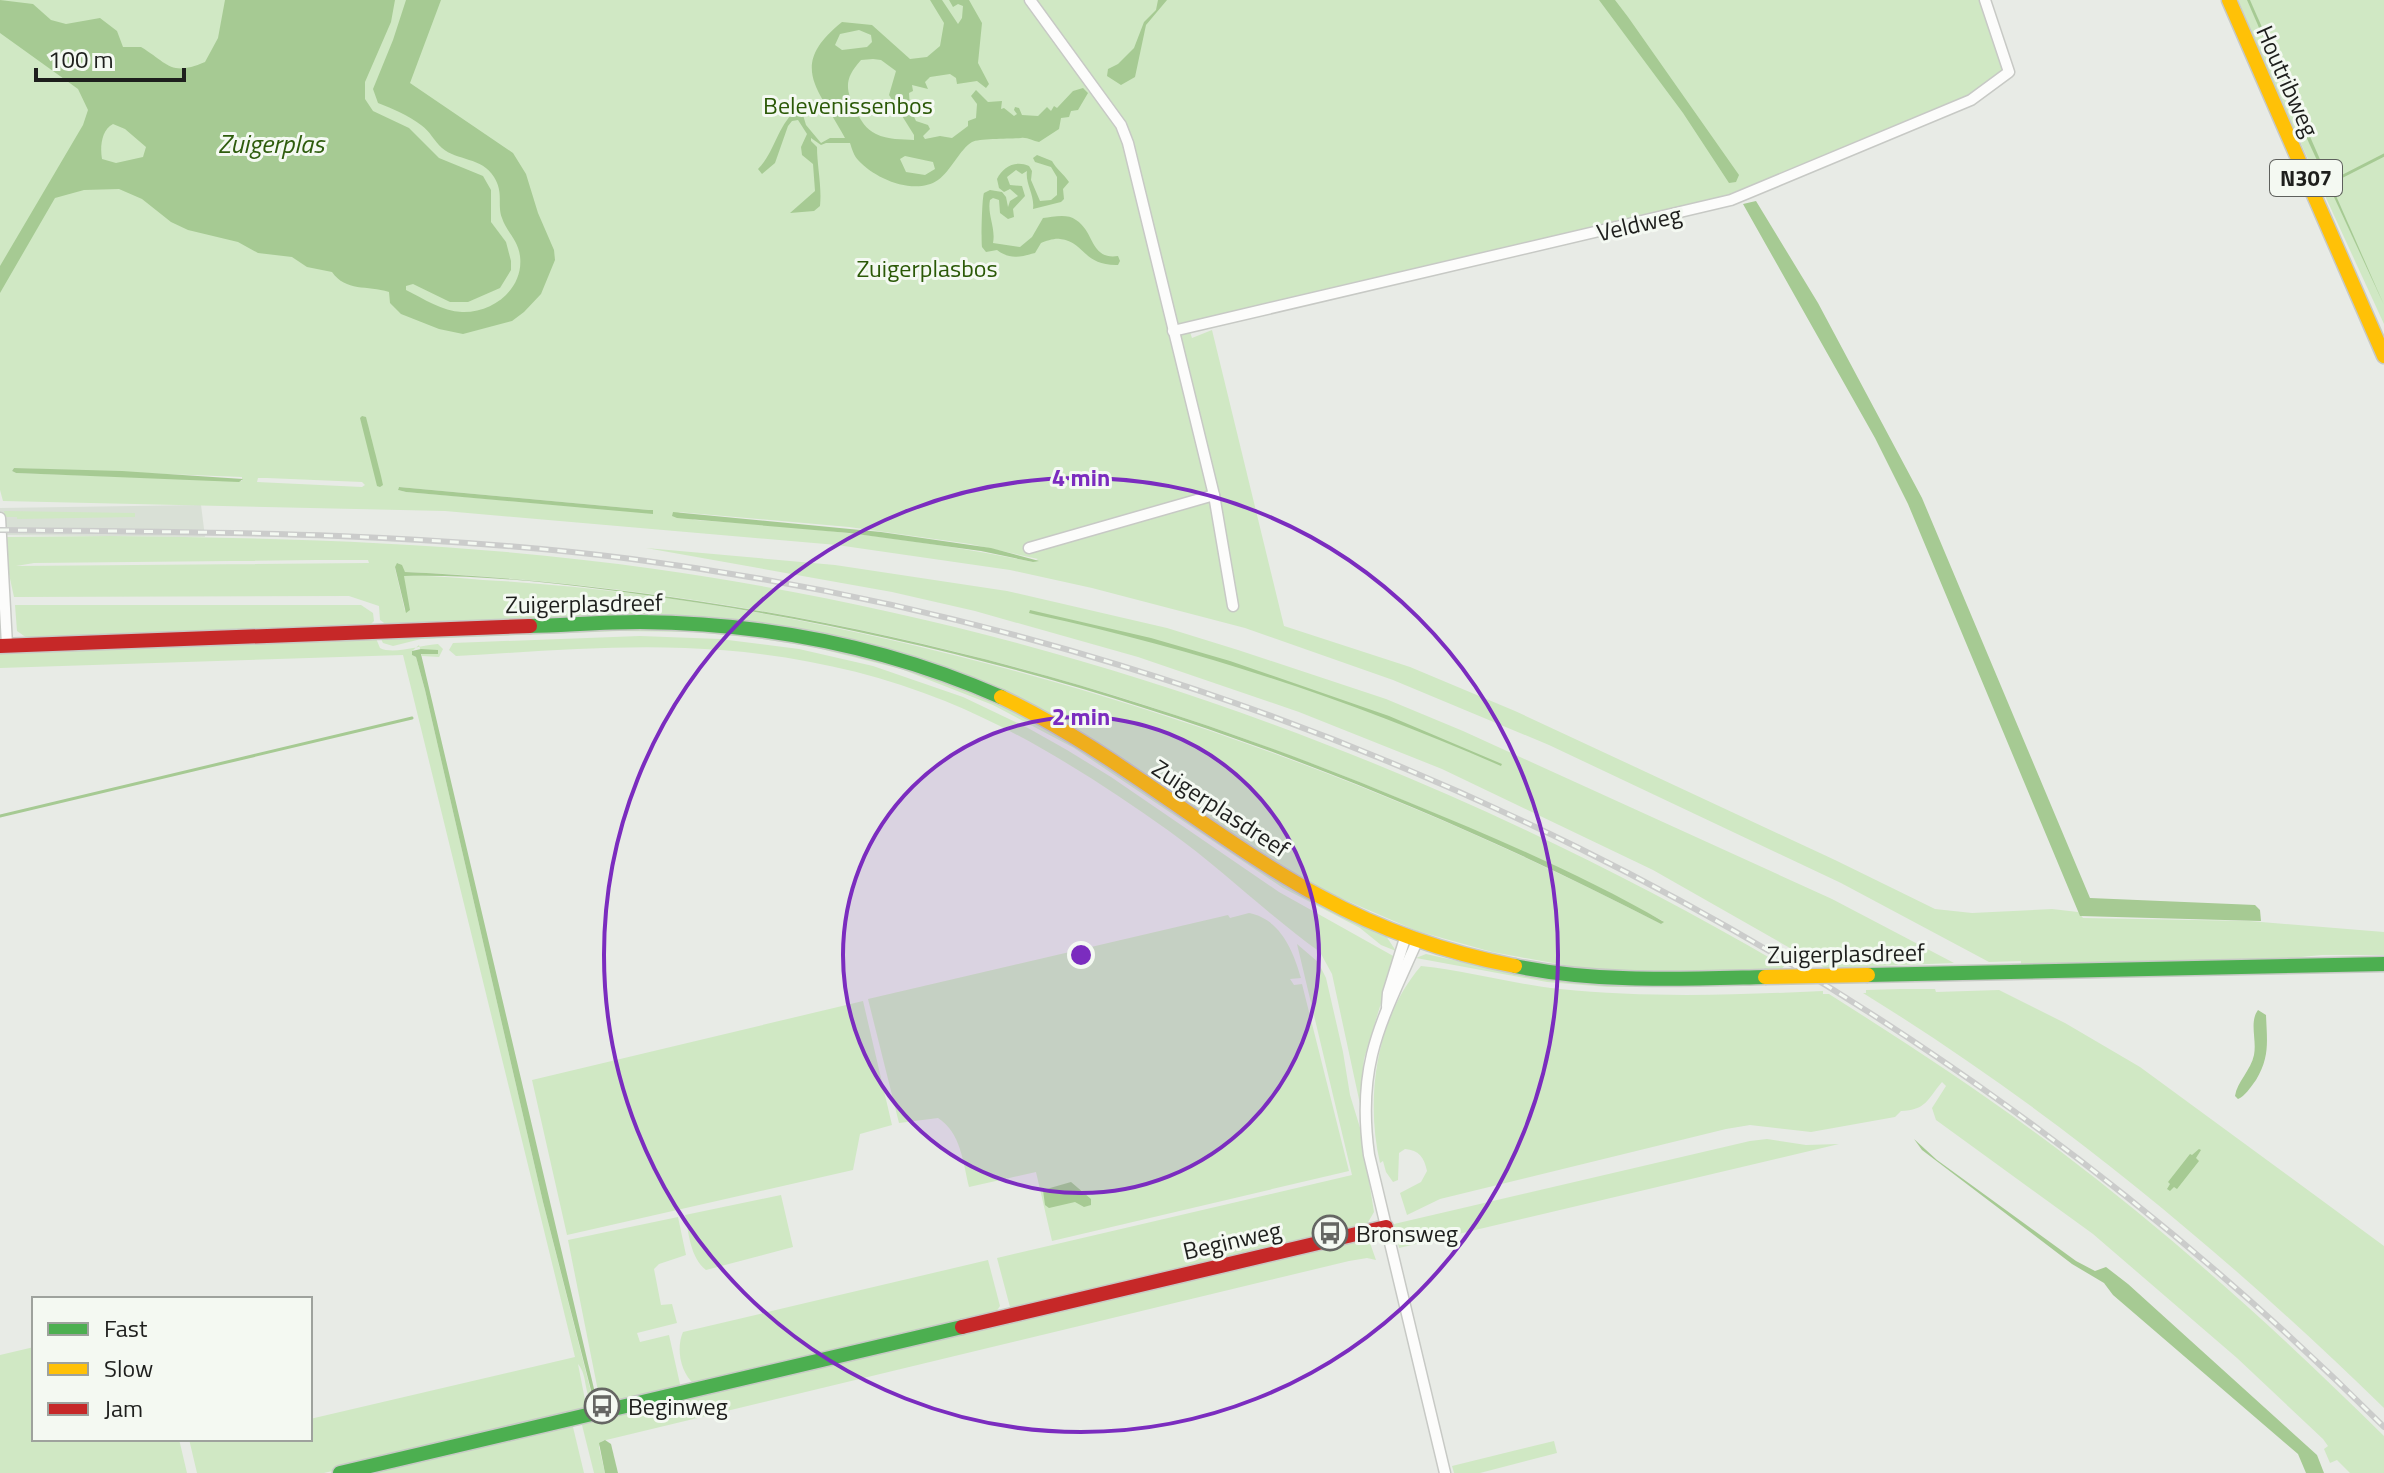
<svg xmlns="http://www.w3.org/2000/svg" width="2384" height="1473" viewBox="0 0 2384 1473" font-family="'Titillium Web',sans-serif">
	<style>
		.built { fill: #d9e0d6 }
		.green { fill: #d0e8c4; fill-rule: evenodd }
		.water { fill: #a6ca93; fill-rule: evenodd }
		.lines { fill: none; stroke-linecap: round; stroke-linejoin: round }
		.stream { stroke: #a6ca93; stroke-width: 3 }
		.street-casing { stroke: #c7c9c5; stroke-width: 13 }
		.fast-casing { stroke: #c7c9c5; stroke-width: 17 }
		.slow-casing { stroke: #c7c9c5; stroke-width: 17 }
		.jam-casing { stroke: #c7c9c5; stroke-width: 17 }
		.street { stroke: #fcfcfb; stroke-width: 10 }
		.fast { stroke: #4caf50; stroke-width: 14 }
		.slow { stroke: #ffc107; stroke-width: 14 }
		.jam { stroke: #c62828; stroke-width: 14 }
		.rail-casing { stroke: #cbcccb; stroke-width: 6 }
		.rail { stroke: #f4f9f2; stroke-width: 3; stroke-dasharray: 9; stroke-linecap: butt }
		.slow-bridge-casing { stroke: #c7c9c5; stroke-width: 17; stroke-linecap: butt }
		.slow-bridge { stroke: #ffc107; stroke-width: 14 }
		.ring { fill: none; stroke: #7b2cbf; stroke-width: 4 }
		.labels { text-anchor: middle; dominant-baseline: central; stroke-width: 6; stroke-linejoin: round; paint-order: stroke }
		.shield { fill: #f4f9f2; stroke: #5e605d; stroke-width: 2 }
		.shield-label { font-size: 22px; font-weight: bold; fill: #1e1f1d }
		.street-label { font-size: 24px; fill: #1e1f1d; stroke: #f4f9f2 }
		.park-label { font-size: 24px; fill: #2b5907; stroke: #f4f9f2 }
		.poi-label { font-size: 24px; fill: #1e1f1d; stroke: #f4f9f2; text-anchor: start }
		.water-label { font-size: 26px; font-style: italic; fill: #2e5c0d; stroke: #f4f9f2 }
		.centre { fill: #7b2cbf; stroke: #f4f9f2; stroke-width: 4 }
		.ring-label { font-size: 24px; text-anchor: middle; font-weight: bold; fill: #7b2cbf; stroke: #f4f9f2; stroke-width: 6; stroke-linejoin: round; paint-order: stroke }
	</style>
	<rect width="100%" height="100%" fill="#e8ebe6"/>
	<path class="built" d="M201 505 205 537 0 535V508Z"/>
	<g class="green">
		<path d="M0 0H1983L2006 67 1992 87 1735 193 1189 329 1192 338 1212 330 1284 626 1410 667 1515 711 1835 860 1935 909 1972 913 2052 909 2078 912 2083 918 2249 921 2384 932V955H2322L2260 961 2021 964V961L1989 962 1841 883 1549 745 1393 680 1245 628 1092 588 1010 570 837 545 445 511 3 501 0 490ZM14 468 242 477V481L16 473 12 471ZM267 478 362 482 365 485 362 487 257 482 258 478ZM399 487 649 510H653V513L406 492 398 490ZM678 512 849 527 970 544 1038 559 1033 562C921 539 808 527 695 520Z"/>
		<path d="M2238 0H2384V324L2280 98Z"/>
		<path d="M4 511 135 513V517L17 519V517H5Z"/>
		<path d="M111 536C293 538 474 543 655 569 1061 627 1430 760 1784 966L1782 969H1748V972L1656 974 1575 967 1492 952 1417 931 1308 884 1092 742 865 643C708 604 546 620 387 625L380 620 379 606 349 596 14 597 7 565 6 537ZM316 560H368L369 563 16 566 34 563ZM398 563 405 572C768 588 1122 676 1454 822 1525 853 1595 885 1663 921L1661 924C1379 778 1079 672 765 614 672 597 578 585 483 580 457 578 431 575 404 576L405 611 395 568Z"/>
		<path d="M646 548 835 565 1007 591 1167 628 1238 650 1386 699 1463 731 1832 899 1954 963 1825 968 1653 870 1442 769 1299 712 1138 657 975 611 892 592Z"/>
		<path d="M15 605H361L373 613 374 621 369 626 27 638 17 631Z"/>
		<path d="M656 628 797 640 905 666 982 695 1076 745 1299 892 1386 936 1396 951 1381 945 1360 928 1283 888 1074 748 993 705 901 669 813 647 756 638 695 632 620 631 421 639 393 646 383 643 380 637Z"/>
		<path d="M375 636 380 648C393 655 422 645 438 644L443 649 439 657 422 656 419 645 412 651V655L416 657 425 690 543 1202 591 1392 598 1391 568 1240 678 1217 686 1255 659 1264 654 1269 661 1305 672 1304 677 1323 637 1333 640 1342 669 1335 680 1384 679 1387 597 1408C582 1396 589 1377 578 1364L587 1410 324 1473H197L189 1439H310V1419L575 1357 403 655 0 668V652Z"/>
		<path d="M640 636 720 639 799 649 873 666 963 697 1028 728 1067 750 1111 777 1279 892 1395 957 1364 1059 1360 1104 1332 974 1320 952C1268 915 1222 869 1169 831 1100 782 1024 733 945 701 864 668 773 651 685 648 609 645 532 652 456 656L449 650 453 643Z"/>
		<path d="M1249 913C1280 919 1293 950 1301 978L1290 979 1294 985 1302 984 1349 1171 1052 1241 1036 1172 969 1187C963 1162 961 1133 938 1118L899 1123 868 999 1228 915 1230 918Z"/>
		<path d="M1297 944 1318 962 1326 978 1343 1052 1350 1095 1361 1131 1374 1212 1367 1224 1017 1310 1010 1307 997 1258 1352 1175Z"/>
		<path d="M1426 954 1503 971 1552 979 1697 983V987H1607L1547 982 1416 958Z"/>
		<path d="M1421 966C1468 971 1513 984 1560 989 1646 998 1737 995 1823 991V994H1829C1908 1044 1986 1095 2060 1151 2175 1238 2282 1335 2384 1436V1473H2350L2337 1460 2330 1463 2324 1449 2328 1446 2323 1439 2237 1358 2093 1234 1936 1120 1932 1108 1946 1086 1942 1082C1927 1100 1926 1110 1901 1111L1895 1117 1811 1132 1750 1125 1726 1129 1440 1199 1407 1215 1400 1193 1421 1182 1427 1171C1424 1157 1419 1150 1405 1149L1399 1153 1398 1180 1393 1182 1386 1172 1383 1161 1380 1163C1365 1098 1376 1018 1421 966Z"/>
		<path d="M1901 989H1935L1936 992 1999 990 2065 1023 2140 1067 2384 1246V1408C2224 1252 2053 1110 1863 993H1866V990Z"/>
		<path d="M863 1001 892 1125 860 1134 853 1170 567 1235 532 1080Z"/>
		<path d="M1767 1139 1806 1145 1839 1144 1399 1248 1394 1224 1750 1141Z"/>
		<path d="M781 1195 793 1247 706 1270C690 1257 689 1234 685 1215Z"/>
		<path d="M1363 1239 1370 1243 1376 1260 1367 1258 1349 1261 602 1441 599 1447 605 1473H594L582 1425 588 1419Z"/>
		<path d="M988 1260 1000 1306 994 1315 694 1384C680 1372 676 1348 683 1332Z"/>
		<path d="M34 1347V1439H179L187 1473H0V1355Z"/>
		<path d="M568 1424 573 1427 584 1473H363Z"/>
		<path d="M1554 1441 1557 1453 1480 1473H1454L1452 1466Z"/>
	</g>
	<g class="water">
		<path d="M0 0 33 4 51 20 66 24 100 18 117 31 123 47H141C168 63 170 77 205 62L218 38 225 0H395L391 22 365 82V99L373 111 409 128 439 158 483 176 491 190V222L506 242 511 261V270L500 288 468 302H450L413 284 406 286V290C424 299 442 311 462 312 494 313 524 288 520 256 518 240 506 231 502 218 497 204 504 193 494 177 482 157 457 161 442 148 434 141 430 131 421 125 408 115 393 109 378 103L373 89 393 40 406 0H441L410 83 513 153 526 174 538 213 554 250 555 260 541 294 524 312 512 321 463 334 439 329 401 314 390 303 389 292C367 285 346 292 332 272L307 267 292 257 258 253 238 242 188 230 171 222 142 199 119 189 84 190 55 198 0 293V266L83 125 88 110 78 89 0 33ZM113 124 125 129 146 147 143 157 116 163 102 159C100 148 101 130 113 124Z"/>
		<path d="M930 0H942L958 24 962 18 963 6 958 4 953 7 949 0H969L982 23 978 63 989 84 986 88 977 81 957 84 956 78 950 74 930 77 925 82 928 89 912 85 913 91 909 93 910 108 916 121 928 125 930 129 923 136 925 139 940 136 952 138 968 126V121L976 118 977 104 971 96 976 90 988 102 1002 101 1001 109 1004 108 1014 116 1017 114 1014 110 1015 107 1019 108 1022 115 1038 116 1047 107 1051 111 1054 106 1057 108 1073 91 1083 88 1088 93 1078 110 1071 111 1069 117 1061 118 1059 129 1039 142C1033 141 1027 137 1021 138 1011 139 979 138 972 142 960 149 951 171 938 180 915 196 875 179 858 160 854 156 852 149 850 143H826L821 145 811 138V141L817 147C817 166 822 186 820 206L814 211 790 213 815 191 813 164 802 155 801 147 807 134 798 120 792 121 788 126 775 163 762 174 758 169C774 153 777 128 794 112L803 115 806 125 821 143 830 138H845C819 89 787 66 842 22L872 25 910 59 927 57 940 46 944 23ZM859 30 871 35 872 42 867 47 842 50 835 45 840 34ZM873 59 881 60 896 71 889 95 914 135V140C902 139 888 140 876 134 866 129 861 121 856 111 845 89 844 79 861 60ZM905 156 933 162 935 169 925 175 906 172 900 159Z"/>
		<path d="M1158 0H1167L1146 25 1135 77 1121 85 1107 76 1108 69 1118 64 1134 48 1144 22 1156 10Z"/>
		<path d="M1599 0H1615L1628 17 1739 175 1736 182 1729 183 1683 113Z"/>
		<path d="M2247 0H2250L2384 305 2309 143Z"/>
		<path d="M1037 155 1052 161C1056 169 1064 174 1069 182L1063 189 1064 199 1061 202 1033 209C1035 195 1025 184 1027 171L1022 174 1016 170 1007 177 1010 185 1022 186 1025 196 1013 209 1014 217 1008 219 1000 213 999 200 993 198 990 200C987 214 996 228 993 243L1020 247 1032 237 1043 218C1053 217 1067 213 1076 220 1095 232 1090 260 1118 256L1120 261 1118 265C1083 266 1084 241 1060 239 1055 238 1046 241 1041 243L1035 253C1020 257 1010 260 997 250L986 252 982 247C981 241 982 197 984 193L990 190 1002 192 1006 197 1008 207 1010 201 1018 196 1010 189 1004 192 999 188 997 179C1003 167 1015 160 1029 166L1032 171 1031 180 1040 201 1051 200 1057 195V177L1051 167 1035 162 1033 158Z"/>
		<path d="M1756 201 1818 303 1922 498 2090 898 2255 905 2260 910 2261 921 2080 916 1908 504 1875 438 1743 204Z"/>
		<path d="M362 416 366 417 381 476 383 485 380 487 377 486 360 418Z"/>
		<path d="M14 468 122 471 243 479 239 482 16 473 12 471Z"/>
		<path d="M399 487 649 510H653V514L406 492 398 490Z"/>
		<path d="M673 512 881 532 991 548 1039 561 1033 562 981 551 849 533 677 518 672 516Z"/>
		<path d="M397 563 402 565 405 572C753 588 1093 669 1413 804 1498 839 1585 876 1664 922L1661 924C1360 768 1036 654 700 603 603 589 503 574 404 576L410 610 406 613 395 567Z"/>
		<path d="M1030 610 1151 638 1230 661 1389 716 1502 764 1501 766C1352 701 1197 649 1037 615L1029 613Z"/>
		<path d="M421 649 438 650V654H421L595 1393 592 1394 543 1202 425 690 416 657 412 655V651Z"/>
		<path d="M2258 1010 2266 1015C2267 1041 2270 1057 2256 1080 2250 1088 2245 1096 2238 1099L2235 1096C2237 1082 2251 1070 2254 1055 2257 1040 2249 1022 2258 1010Z"/>
		<path d="M1914 1139 1937 1160 2076 1261 2095 1271 2106 1267 2128 1284 2317 1455 2324 1473H2306L2298 1454 2113 1295 2104 1283 2072 1264 1922 1150Z"/>
		<path d="M2199 1149 2201 1150 2196 1158 2199 1161 2177 1189 2174 1187 2170 1191 2167 1189 2170 1184 2168 1182 2190 1154 2192 1155Z"/>
		<path d="M1071 1182 1091 1199V1205L1084 1207 1075 1202 1049 1208 1045 1205 1043 1190Z"/>
		<path d="M605 1440 611 1444 618 1473H605L599 1443Z"/>
	</g>
	<g class="lines">
		<g class="stream">
			<path d="M2343 176 2384 155"/>
			<path d="M0 816 412 718"/>
		</g>
		<g class="street-casing">
			<g id="street">
				<path d="M1030 0 1121 125 1128 143 1214 495 1233 606"/>
				<path d="M1173 331 1731 200 1971 100 2009 72 1985 0"/>
				<path d="M0 518 7 645"/>
				<path d="M1029 548 1214 495"/>
				<path d="M1418 939C1382 1021 1356 1062 1369 1155L1445 1473"/>
				<path d="M1387 1006 1388 993 1406 935"/>
			</g>
		</g>
		<g class="fast-casing">
			<g id="fast">
				<path d="M530 626C567 625 603 622 640 622 764 623 887 647 1001 697"/>
				<path d="M1515 966C1598 983 1681 979 1765 977"/>
				<path d="M1868 975 2384 964"/>
				<path d="M340 1473 962 1327"/>
			</g>
		</g>
		<g class="slow-casing">
			<g id="slow">
				<path d="M2229 0 2384 356"/>
				<path d="M1001 697C1115 751 1210 837 1321 897 1381 930 1448 953 1515 966"/>
			</g>
		</g>
		<g class="jam-casing">
			<g id="jam">
				<path d="M0 646 530 626"/>
				<path d="M962 1327 1386 1227"/>
			</g>
		</g>
		<use href="#street" class="street"/>
		<use href="#fast" class="fast"/>
		<use href="#slow" class="slow"/>
		<use href="#jam" class="jam"/>
		<g class="rail-casing">
			<path id="rail" d="M0 530C211 532 422 532 632 559 1294 646 1912 954 2384 1427"/>
		</g>
		<use href="#rail" class="rail"/>
		<g class="slow-bridge-casing">
			<path id="slow-bridge" d="M1765 977 1868 975"/>
		</g>
		<use href="#slow-bridge" class="slow-bridge"/>
	</g>
	<circle cx="1081" cy="955" r="238" fill="#7b2cbf" fill-opacity=".12"/>
	<g class="ring">
		<circle cx="1081" cy="955" r="238"/>
		<circle cx="1081" cy="955" r="477"/>
	</g>
	<defs>
		<g id="bus-ring" transform="scale(1.8)"><circle r="9.5" fill="#f4f9f2" stroke="#656663" stroke-width="1.5"/><path d="M-5-6H5V4H4V6H2V4H-2V6H-4V4H-5ZM-3.5-4V0h7V-4ZM-3.5 1.2v1.5H-2V1.2ZM2 1.2v1.5H3.5V1.2Z" fill="#656663"/></g>
	</defs>
	<g fill-rule="evenodd">
		<use href="#bus-ring" x="1330" y="1233"/>
		<use href="#bus-ring" x="602" y="1406"/>
	</g>
	<g class="labels">
		<rect class="shield" x="2270" y="160" width="72" height="36" rx="6"/>
		<g class="shield-label">
			<text x="2306" y="178">N307</text>
		</g>
		<g class="street-label">
			<text transform="translate(2288 81) rotate(66)">Houtribweg</text>
			<text transform="translate(1639 223) rotate(-13)">Veldweg</text>
			<text transform="translate(584 603) rotate(-1)">Zuigerplasdreef</text>
			<text transform="translate(1221 808) rotate(33)">Zuigerplasdreef</text>
			<text transform="translate(1846 953) rotate(-1)">Zuigerplasdreef</text>
			<text transform="translate(1232 1240) rotate(-13)">Beginweg</text>
		</g>
		<g class="park-label">
			<text x="848" y="105">Belevenissenbos</text>
			<text x="927" y="268">Zuigerplasbos</text>
		</g>
		<g class="poi-label">
			<text x="1356" y="1233">Bronsweg</text>
			<text x="628" y="1406">Beginweg</text>
		</g>
		<g class="water-label">
			<text x="271" y="143">Zuigerplas</text>
		</g>
	</g>
	<circle cx="1081" cy="955" r="12" class="centre"/>
	<g class="ring-label">
		<text x="1081" y="486">4 min</text>
		<text x="1081" y="725">2 min</text>
	</g>
	<rect x="32" y="1297" width="280" height="144" fill="#f4f9f2" stroke="#9ea29d" stroke-width="2"/>
	<rect x="48" y="1323" width="40" height="12" fill="#4caf50" stroke="#9ea29d" stroke-width="2"/>
	<text x="104" y="1337" font-size="24" fill="#1e1f1d">Fast</text>
	<rect x="48" y="1363" width="40" height="12" fill="#ffc107" stroke="#9ea29d" stroke-width="2"/>
	<text x="104" y="1377" font-size="24" fill="#1e1f1d">Slow</text>
	<rect x="48" y="1403" width="40" height="12" fill="#c62828" stroke="#9ea29d" stroke-width="2"/>
	<text x="104" y="1417" font-size="24" fill="#1e1f1d">Jam</text>
	<path d="M36 68v12h148v-12" fill="none" stroke="#1e1f1d" stroke-width="4"/>
	<text x="48" y="68" font-size="24" fill="#1e1f1d" stroke="#f4f9f2" stroke-width="6" paint-order="stroke">100 m</text>
</svg>
